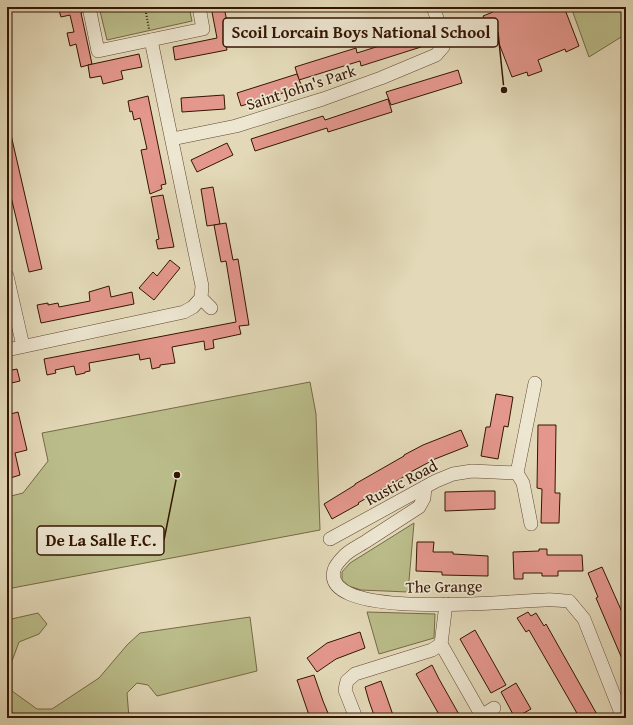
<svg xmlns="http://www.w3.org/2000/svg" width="633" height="725" viewBox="0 0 633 725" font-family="'Gentium Book Plus',serif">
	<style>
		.green { fill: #babd8a; stroke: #776946 }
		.building { fill: #e4978d; stroke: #341502 }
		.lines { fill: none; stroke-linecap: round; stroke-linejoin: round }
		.minor-casing { stroke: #604630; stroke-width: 14 }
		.path { stroke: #341502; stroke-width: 2; stroke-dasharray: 1 2; stroke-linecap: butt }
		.minor { stroke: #ede6d1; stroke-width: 13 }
		.labels { text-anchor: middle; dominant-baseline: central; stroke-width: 3.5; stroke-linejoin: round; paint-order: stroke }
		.street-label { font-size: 16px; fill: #341502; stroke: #ede6d1 }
		.leader { fill: none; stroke: #341502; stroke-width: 1.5 }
		.callout-dot { fill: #341502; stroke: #ede6d1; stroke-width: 1.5 }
		.callout { fill: #ede6d1; stroke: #341502; stroke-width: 1.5 }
		.callout-label { font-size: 17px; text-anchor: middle; font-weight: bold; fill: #341502 }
	</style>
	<rect width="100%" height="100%" fill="#e3d9b8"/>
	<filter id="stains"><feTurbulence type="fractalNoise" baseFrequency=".005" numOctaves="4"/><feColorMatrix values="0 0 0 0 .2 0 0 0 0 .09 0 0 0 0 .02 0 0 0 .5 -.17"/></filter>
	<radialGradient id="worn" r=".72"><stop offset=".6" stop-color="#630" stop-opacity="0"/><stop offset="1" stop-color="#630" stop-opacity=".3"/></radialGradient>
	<g class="green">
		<path d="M99 7H189L192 21 107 40Z"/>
		<path d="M571 7H626V34L589 57Z"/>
		<path d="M310 382 316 414 320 530 7 589V497L23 493 48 461 42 433Z"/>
		<path d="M414 523 408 592 361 590 349 586 342 580V572L350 563Z"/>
		<path d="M367 612 435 614 434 638 379 654Z"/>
		<path d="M38 613 47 624 39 634 19 642 12 661V691L37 709H52L99 678 127 645 140 633 250 617 257 671 157 696 148 685 137 683 127 693 129 718H7V620Z"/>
	</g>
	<g class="building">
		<path d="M58 7H81L82 13H81L92 64 81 67 76 44 70 46 67 33 74 32 70 15 61 17Z"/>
		<path d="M211 7H224L231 41 225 42 227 50 175 60 173 47 217 38Z"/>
		<path d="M491 7H564L579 46 566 52 565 49 538 60 542 71 528 76 527 72 512 77 498 41 494 43 483 16 493 12Z"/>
		<path d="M417 34 421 47 361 66 360 61 299 80 295 67 356 48 357 53Z"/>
		<path d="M139 54 142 67 121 71 123 79 103 84 101 76 90 78 88 65Z"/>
		<path d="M458 70 462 83 391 105 386 92Z"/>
		<path d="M297 74 302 87 241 106 237 93Z"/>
		<path d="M224 95 225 109 182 112 181 98Z"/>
		<path d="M148 96 166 184 161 185 162 189 150 194 141 150 147 149 140 118 134 120 132 111 130 112 128 101Z"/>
		<path d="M388 99 392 112 328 132 327 128 255 151 251 139 323 116 325 120Z"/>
		<path d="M11 135 42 269 29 272 7 180V136Z"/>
		<path d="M227 143 233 155 197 172 191 160Z"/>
		<path d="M213 187 220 224 207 226 201 189Z"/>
		<path d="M163 195 174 247 158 249 156 240 159 239 151 197Z"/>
		<path d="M226 223 233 260 238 259 249 325 239 326 241 334 213 340 214 348 205 350 204 341 172 347 175 363 160 365V367L152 369 150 358 140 360 139 354 89 363 90 371 85 372V373L76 375 74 366 55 370 56 373 47 375 44 359 236 322 226 261 221 262 214 225Z"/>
		<path d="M170 260 180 268 154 300 139 288 153 272 157 276Z"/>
		<path d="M109 286 111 297 132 292 134 304 41 323 37 305 48 303V305L58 303 59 307 90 301 89 292Z"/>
		<path d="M17 369 20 381 7 384V371Z"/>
		<path d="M496 394 513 397 508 427 504 426 498 459 481 456 486 427H490Z"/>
		<path d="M18 412 27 450 15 453 20 475 7 479V435H11L7 415Z"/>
		<path d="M538 425H556L555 493H560L559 523H541L542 489 537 488Z"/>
		<path d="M461 430 468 446 435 459 407 474V475L358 503 359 504 332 519 324 504 355 485V484L404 456V455L423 445Z"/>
		<path d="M483 491H495V509L445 511V492Z"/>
		<path d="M417 542H434L433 552H453V554L488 556V576L442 575V572L416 571Z"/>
		<path d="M539 549H547V555H582L583 571H558V576H542V573H523V579H514L513 552 539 551Z"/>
		<path d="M602 567 626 621V668L596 598 598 597 588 573Z"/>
		<path d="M528 612 531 616 536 613 544 626 546 624 599 718H582L579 714 578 715 529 630 526 632 517 618Z"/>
		<path d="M475 630 506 685 491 693 460 639Z"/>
		<path d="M360 632 365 648 336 659 317 672 307 658 327 643Z"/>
		<path d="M432 665 439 679 461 718H441L416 674Z"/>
		<path d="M314 675 323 701 330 718H310L297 680Z"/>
		<path d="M381 681 386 695 394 718H375L369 701 365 687Z"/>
		<path d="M516 683 531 709 515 718 501 692Z"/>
	</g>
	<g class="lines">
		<g class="minor-casing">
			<g id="minor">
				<path d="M89 7 98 51 203 29 199 7"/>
				<path d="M151 40 202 286 201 298 211 308"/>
				<path d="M172 139 236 126 323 99 381 78 436 55 443 47 444 38 433 7"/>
				<path d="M7 276 23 346"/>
				<path d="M7 350 184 312 193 307 201 298"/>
				<path d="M425 487 424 498 419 507C402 518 385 529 368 540 361 545 351 549 345 555 342 558 335 566 334 570 320 622 517 600 545 600 553 599 561 601 569 601L584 619 623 718"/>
				<path d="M531 524 523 483 517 473 535 383"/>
				<path d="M330 539 436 481 453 474 472 471 517 473"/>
				<path d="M441 644 482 716"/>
				<path d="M356 718 345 690 347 681 355 674 432 650 441 644 446 604"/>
				<path d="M478 718 494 708"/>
			</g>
		</g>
		<path class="path" d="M145 7 149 29"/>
		<use href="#minor" class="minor"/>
	</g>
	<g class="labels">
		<g class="street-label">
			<text transform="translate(301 87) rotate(-18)">Saint John's Park</text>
			<text transform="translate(401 482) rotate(-28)">Rustic Road</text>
			<text transform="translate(444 586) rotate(-1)">The Grange</text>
		</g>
	</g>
	<path class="leader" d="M504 90L498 32M177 475L164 540"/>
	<g class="callout-dot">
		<circle cx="504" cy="90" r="4"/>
		<circle cx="177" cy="475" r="4"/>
	</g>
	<g class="callout">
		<rect x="223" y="18" width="275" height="29" rx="4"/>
		<rect x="37" y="526" width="127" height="29" rx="4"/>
	</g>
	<g class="callout-label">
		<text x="361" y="38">Scoil Lorcain Boys National School</text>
		<text x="101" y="546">De La Salle F.C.</text>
	</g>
	<rect width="633" height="725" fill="none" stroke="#e3d9b8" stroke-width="24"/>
	<rect x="8" y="8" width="617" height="709" fill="none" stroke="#341502" stroke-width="2"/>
	<rect x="12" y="12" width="609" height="701" fill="none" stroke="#341502"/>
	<rect width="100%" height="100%" filter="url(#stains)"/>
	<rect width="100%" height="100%" fill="url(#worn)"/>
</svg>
